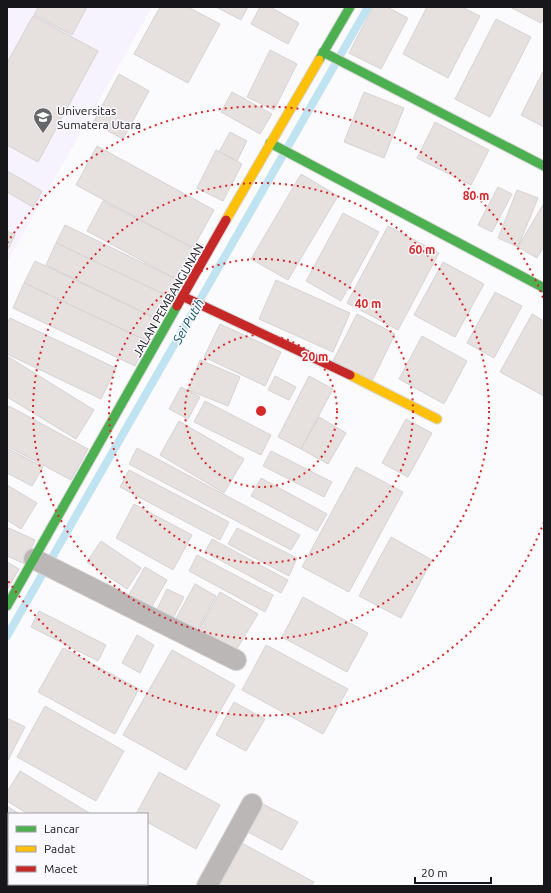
<svg xmlns="http://www.w3.org/2000/svg" width="551" height="893" viewBox="0 0 551 893" font-family="Ubuntu,sans-serif">
	<style>
		.built { fill: #f6f2fe }
		.lines { fill: none; stroke-linecap: round; stroke-linejoin: round }
		.stream { stroke: #c0e3f1; stroke-width: 8 }
		.building { fill: #e6e0df; stroke: #d6d3d4 }
		.street-casing { stroke: #d7d6d8; stroke-width: 22 }
		.fast-casing { stroke: #d7d6d8; stroke-width: 11 }
		.slow-casing { stroke: #d7d6d8; stroke-width: 11 }
		.jam-casing { stroke: #d7d6d8; stroke-width: 11 }
		.street { stroke: #bbb7b6; stroke-width: 20 }
		.fast { stroke: #4caf50; stroke-width: 9 }
		.slow { stroke: #ffc107; stroke-width: 9 }
		.jam { stroke: #c62828; stroke-width: 9 }
		.ring { fill: none; stroke: #d62828; stroke-width: 2; stroke-dasharray: 2 4 }
		.labels { text-anchor: middle; dominant-baseline: central; stroke-width: 3; stroke-linejoin: round; paint-order: stroke }
		.poi-label { font-size: 12px; fill: #17161a; stroke: #faf9fe; text-anchor: start }
		.street-label { font-size: 12px; fill: #17161a; stroke: #faf9fe }
		.water-label { font-size: 13px; font-style: italic; fill: #155669; stroke: #faf9fe }
		.centre { fill: #d62828; stroke: #faf9fe; stroke-width: 2 }
		.ring-label { font-size: 12px; text-anchor: middle; font-weight: bold; fill: #d62828; stroke: #faf9fe; stroke-width: 3; stroke-linejoin: round; paint-order: stroke }
	</style>
	<rect width="100%" height="100%" fill="#fbfafd"/>
	<path class="built" d="M7 7H152L7 262Z"/>
	<g class="lines">
		<path class="stream" d="M7 636 368 7"/>
	</g>
	<g class="building">
		<path d="M38 7H87L72 35 34 15Z"/>
		<path d="M160 7H188L220 24 188 83 134 54Z"/>
		<path d="M216 7H248L241 20Z"/>
		<path d="M260 7H270L299 23 288 44 251 24Z"/>
		<path d="M373 7H387L408 18 381 69 349 53Z"/>
		<path d="M427 7H462L480 16 448 78 403 54Z"/>
		<path d="M510 7H544V18L541 23Z"/>
		<path d="M33 16 98 51 38 162 7 145V63Z"/>
		<path d="M496 19 531 37 490 117 455 99Z"/>
		<path d="M270 50 297 64 274 110 247 97Z"/>
		<path d="M544 70V127L521 115Z"/>
		<path d="M119 74 149 91 123 139 93 123Z"/>
		<path d="M232 92 272 114 260 134 221 112Z"/>
		<path d="M364 92 404 108 384 158 344 142Z"/>
		<path d="M435 122 489 150 471 185 417 158Z"/>
		<path d="M230 132 247 141 237 161 219 152Z"/>
		<path d="M97 146 214 210 193 248 76 185Z"/>
		<path d="M216 150 242 164 223 201 197 188Z"/>
		<path d="M7 171 42 191 33 207 7 192Z"/>
		<path d="M301 174 338 196 288 280 251 259Z"/>
		<path d="M498 187 512 194 492 232 478 225Z"/>
		<path d="M517 190 538 198 518 247 498 238Z"/>
		<path d="M103 201 193 248 176 279 87 231Z"/>
		<path d="M544 203V246L537 258 518 247Z"/>
		<path d="M343 213 379 232 341 301 306 281Z"/>
		<path d="M65 225 176 279 168 296 56 243Z"/>
		<path d="M388 226 439 253 398 330 347 303Z"/>
		<path d="M7 231 15 235 7 251Z"/>
		<path d="M56 243 168 296 157 319 46 265Z"/>
		<path d="M35 261 157 319 147 341 24 283Z"/>
		<path d="M443 262 484 284 455 337 414 315Z"/>
		<path d="M276 280 350 313 333 352 259 319Z"/>
		<path d="M24 283 147 341 135 366 13 308Z"/>
		<path d="M495 292 522 306 494 358 467 343Z"/>
		<path d="M357 314 395 334 372 381 333 361Z"/>
		<path d="M532 314 544 321V396L500 372Z"/>
		<path d="M10 318 116 368 101 399 7 354V324Z"/>
		<path d="M220 324 281 352 265 386 204 357Z"/>
		<path d="M422 336 467 361 444 404 399 379Z"/>
		<path d="M7 356 94 410 76 439 7 397Z"/>
		<path d="M200 360 240 377 228 406 188 390Z"/>
		<path d="M275 376 296 387 289 400 268 390Z"/>
		<path d="M309 376 333 389 301 449 278 437Z"/>
		<path d="M181 387 200 397 188 419 169 409Z"/>
		<path d="M205 401 271 435 261 455 194 422Z"/>
		<path d="M9 406 88 449 71 480 7 446V410Z"/>
		<path d="M319 417 346 433 328 464 301 449Z"/>
		<path d="M406 419 432 433 408 477 382 463Z"/>
		<path d="M179 421 244 459 224 493 160 455Z"/>
		<path d="M7 448 43 467 32 486 7 473Z"/>
		<path d="M137 448 300 535 291 550 129 464Z"/>
		<path d="M271 451 332 482 324 497 263 466Z"/>
		<path d="M356 467 403 492 349 592 302 567Z"/>
		<path d="M129 470 229 522 220 540 120 487Z"/>
		<path d="M261 478 327 514 317 531 251 496Z"/>
		<path d="M7 485 37 503 21 529 7 520Z"/>
		<path d="M134 504 192 535 173 570 116 538Z"/>
		<path d="M9 528 35 540 25 564 7 556V533Z"/>
		<path d="M237 528 297 558 289 576 228 544Z"/>
		<path d="M391 537 432 560 401 618 359 596Z"/>
		<path d="M212 539 288 580 281 593 205 552Z"/>
		<path d="M101 541 141 568 127 589 87 562Z"/>
		<path d="M197 555 273 595 265 612 189 571Z"/>
		<path d="M7 562 19 569 7 590Z"/>
		<path d="M145 567 167 580 148 613 126 600Z"/>
		<path d="M195 584 216 596 195 634 174 622Z"/>
		<path d="M167 589 184 597 170 624 154 615Z"/>
		<path d="M220 592 258 614 235 652 198 631Z"/>
		<path d="M303 597 368 633 347 672 282 637Z"/>
		<path d="M39 611 106 645 98 661 31 627Z"/>
		<path d="M137 635 154 645 140 673 122 663Z"/>
		<path d="M266 645 348 689 323 734 242 690Z"/>
		<path d="M63 648 139 689 115 734 38 692Z"/>
		<path d="M172 650 235 685 186 770 123 735Z"/>
		<path d="M234 702 265 719 246 751 216 735Z"/>
		<path d="M45 706 124 751 96 801 17 757Z"/>
		<path d="M7 718 25 727 7 762Z"/>
		<path d="M20 771 91 814H28L7 801V792Z"/>
		<path d="M159 772 220 805 196 849 147 822V814H136Z"/>
		<path d="M259 802 298 822 282 850 244 830Z"/>
		<path d="M7 806 19 814H9V832L7 831Z"/>
		<path d="M7 836 9 837V858L7 862Z"/>
		<path d="M238 841 314 882 311 886H214Z"/>
		<path d="M9 867V882L7 881V871Z"/>
		<path d="M12 884H52L56 886H16Z"/>
		<path d="M103 884H147L150 886H102Z"/>
	</g>
	<g class="lines">
		<g class="street-casing">
			<g id="street">
				<path d="M34 559 236 660"/>
				<path d="M207 886 252 804"/>
			</g>
		</g>
		<g class="fast-casing">
			<g id="fast">
				<path d="M323 52 544 166"/>
				<path d="M319 60 350 7"/>
				<path d="M270 143 544 288"/>
				<path d="M7 606 177 306"/>
			</g>
		</g>
		<g class="slow-casing">
			<g id="slow">
				<path d="M226 220 319 60"/>
				<path d="M350 375 437 419"/>
			</g>
		</g>
		<g class="jam-casing">
			<g id="jam">
				<path d="M184 297 350 375"/>
				<path d="M177 306 226 220"/>
			</g>
		</g>
		<use href="#street" class="street"/>
		<use href="#fast" class="fast"/>
		<use href="#slow" class="slow"/>
		<use href="#jam" class="jam"/>
	</g>
	<g class="ring">
		<circle cx="261" cy="411" r="76"/>
		<circle cx="261" cy="411" r="152"/>
		<circle cx="261" cy="411" r="228"/>
		<path d="M544 522A304 304 0 0 1 7 579M7 243A304 304 0 0 1 544 300"/>
	</g>
	<defs>
		<g id="university-pin" transform="scale(1)"><path d="M0 17L-7.5 6A9.5 9.5 0 1 1 7.5 6Z" fill="#676669" stroke="#faf9fe"/><path d="M0-5L7-2L0 1L-7-2ZM-4 1L0 2.5L4 1V4Q0 6-4 4Z" fill="#fff"/></g>
	</defs>
	<g fill-rule="evenodd">
		<use href="#university-pin" x="43" y="117"/>
	</g>
	<g class="labels">
		<g class="poi-label">
			<text x="57" y="110">Universitas<tspan x="57" dy="14">Sumatera Utara</tspan></text>
		</g>
		<g class="street-label">
			<text transform="translate(168 300) rotate(-60)">JALAN PEMBANGUNAN</text>
		</g>
		<g class="water-label">
			<text transform="translate(188 321) rotate(-60)">Sei Putih</text>
		</g>
	</g>
	<circle cx="261" cy="411" r="6" class="centre"/>
	<g class="ring-label">
		<text x="476" y="200">80 m</text>
		<text x="422" y="254">60 m</text>
		<text x="368" y="308">40 m</text>
		<text x="315" y="361">20 m</text>
	</g>
	<rect width="551" height="893" fill="none" stroke="#17161a" stroke-width="16"/>
	<rect x="8" y="813" width="140" height="72" fill="#faf9fe" stroke="#9f9ea3"/>
	<rect x="16" y="826" width="20" height="6" fill="#4caf50" stroke="#9f9ea3"/>
	<text x="44" y="833" font-size="12" fill="#17161a">Lancar</text>
	<rect x="16" y="846" width="20" height="6" fill="#ffc107" stroke="#9f9ea3"/>
	<text x="44" y="853" font-size="12" fill="#17161a">Padat</text>
	<rect x="16" y="866" width="20" height="6" fill="#c62828" stroke="#9f9ea3"/>
	<text x="44" y="873" font-size="12" fill="#17161a">Macet</text>
	<path d="M415 877v6h76v-6" fill="none" stroke="#17161a" stroke-width="2"/>
	<text x="421" y="877" font-size="12" fill="#17161a" stroke="#faf9fe" stroke-width="3" paint-order="stroke">20 m</text>
</svg>
